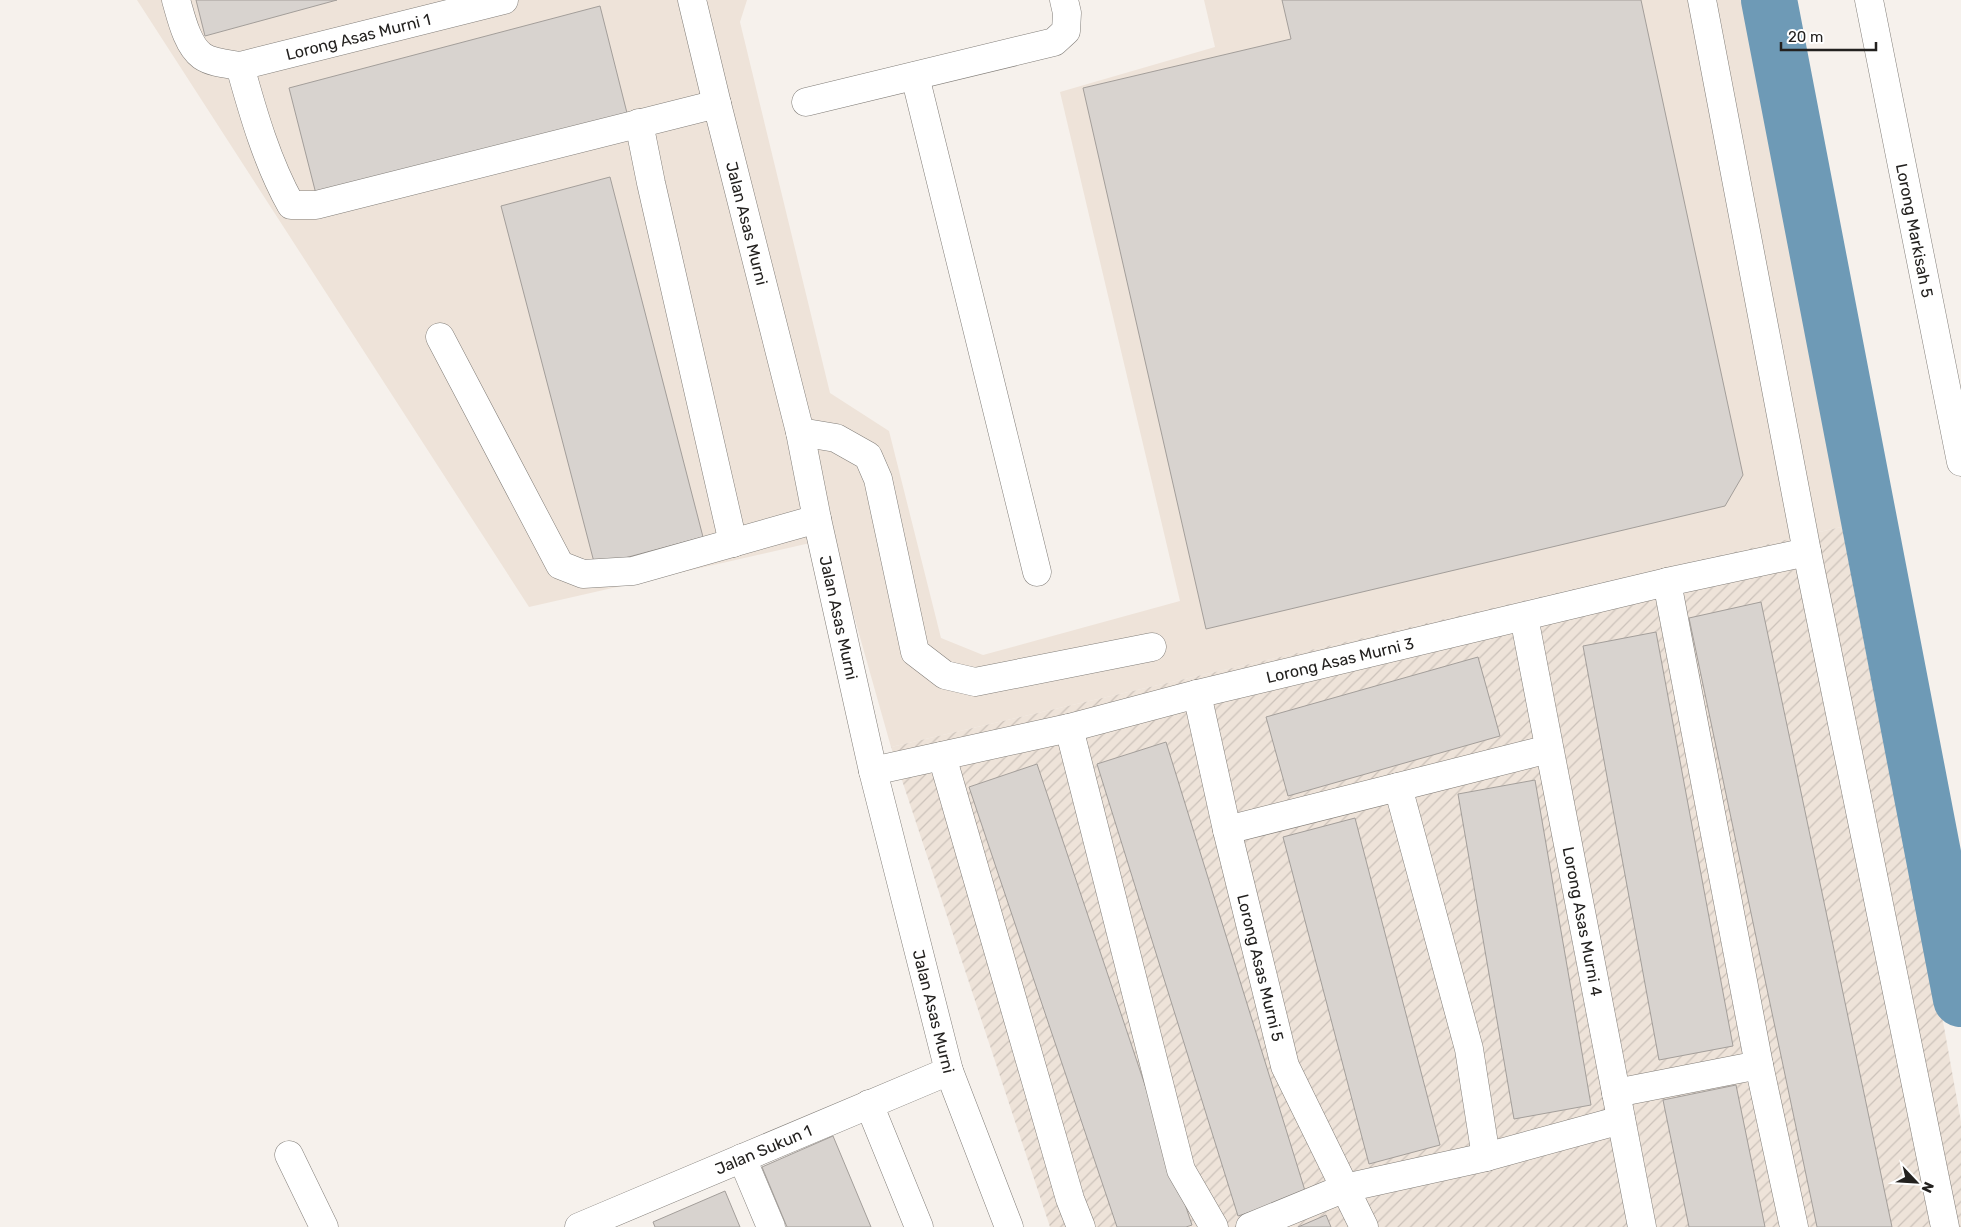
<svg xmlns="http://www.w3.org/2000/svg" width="1961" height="1227" viewBox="0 0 1961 1227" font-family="Rubik,sans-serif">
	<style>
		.built { fill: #eee3d9 }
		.industrial { fill: url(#industrial-furrows) }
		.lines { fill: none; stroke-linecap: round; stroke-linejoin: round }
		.river { stroke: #6e9ab6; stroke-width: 56 }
		.building { fill: #d8d3cf; stroke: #a39e9a }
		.minor-casing { stroke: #827e79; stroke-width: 29 }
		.minor { stroke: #fff; stroke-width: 28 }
		.labels { text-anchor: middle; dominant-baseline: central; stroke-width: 4; stroke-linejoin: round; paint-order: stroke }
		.street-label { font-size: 16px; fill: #23211f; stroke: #fff }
	</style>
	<defs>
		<pattern id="industrial-furrows" width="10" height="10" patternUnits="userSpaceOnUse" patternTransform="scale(1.25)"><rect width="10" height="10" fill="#eee3d9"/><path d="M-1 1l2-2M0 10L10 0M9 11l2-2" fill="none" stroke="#ccc2ba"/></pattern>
	</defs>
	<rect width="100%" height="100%" fill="#f6f1ec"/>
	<path class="built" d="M137 0H747L740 22 830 393 889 431 941 638 983 655 1180 601 1060 92 1215 47 1204 0H1760L1854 524 891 747 832 538 529 607Z"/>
	<path class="industrial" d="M1854 524 1961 1122V1227H1050L891 747Z"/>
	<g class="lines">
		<path class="river" d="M1769 0 1961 999"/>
	</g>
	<g class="building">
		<path d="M196 0H337L205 36Z"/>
		<path d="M1282 0H1641L1743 475 1725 506 1206 629 1083 88 1291 39Z"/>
		<path d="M600 6 627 113 316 194 289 88Z"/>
		<path d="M610 177 703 537 595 566 501 206Z"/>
		<path d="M1761 602 1788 730 1892 1227H1817L1689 618Z"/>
		<path d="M1656 632 1733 1046 1659 1060 1583 646Z"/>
		<path d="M1478 657 1500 736 1288 796 1266 717Z"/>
		<path d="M1166 742 1306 1194 1238 1216 1097 764Z"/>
		<path d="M1037 764 1192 1225 1186 1227H1117L969 787Z"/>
		<path d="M1535 780 1591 1105 1514 1119 1458 794Z"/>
		<path d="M1355 818 1440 1145 1369 1164 1283 837Z"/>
		<path d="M1736 1085 1765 1227H1689L1663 1100Z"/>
		<path d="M833 1136 871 1227H787L762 1167Z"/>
		<path d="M725 1191 740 1227H655L653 1222Z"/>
		<path d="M1326 1215 1331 1227H1298Z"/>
	</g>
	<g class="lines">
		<g class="minor-casing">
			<g id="minor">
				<path id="s1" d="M176 0C181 17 187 45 202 56 212 63 229 64 240 66L504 0"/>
				<path id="s2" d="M692 0 717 104 800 432 817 519 873 771 949 1071 1009 1227"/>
				<path d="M1702 0 1807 552 1945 1227"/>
				<path id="s3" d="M1869 0 1961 462"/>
				<path d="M240 66C253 113 267 162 291 205H316L717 104"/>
				<path d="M915 76 1037 572"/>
				<path d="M806 102 1054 42 1066 31 1067 13 1064 0"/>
				<path d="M639 123 651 183 733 543"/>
				<path d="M440 337 560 565 583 574 633 571 817 519"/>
				<path d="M800 432 836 438 868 456 878 479 915 652 945 675 975 682 1152 647"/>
				<path d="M1667 582 1759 1065 1794 1227"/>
				<path id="s4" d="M1524 617 1642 1227"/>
				<path id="s5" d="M1197 694 1227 830 1285 1066 1364 1227"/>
				<path d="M1069 728 1181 1170 1214 1227"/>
				<path d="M942 756 1070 1199 1081 1227"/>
				<path id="s6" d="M873 771 1069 728 1197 694 1667 582 1807 552"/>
				<path d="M1398 787 1469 1049 1486 1157"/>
				<path d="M1227 830 1549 749"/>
				<path d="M1616 1093 1759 1065"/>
				<path d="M869 1104 919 1227"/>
				<path d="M289 1155 324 1227"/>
				<path d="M742 1158 771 1227"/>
				<path id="s7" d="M579 1227 949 1071"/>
				<path d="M1250 1227 1345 1188 1486 1157 1621 1120"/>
			</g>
		</g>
		<use href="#minor" class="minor"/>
	</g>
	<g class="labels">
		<g class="street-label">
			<text stroke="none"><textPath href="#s1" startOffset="224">Lorong Asas Murni 1</textPath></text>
			<text stroke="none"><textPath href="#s2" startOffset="230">Jalan Asas Murni</textPath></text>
			<text stroke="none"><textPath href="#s3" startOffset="235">Lorong Markisah 5</textPath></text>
			<text stroke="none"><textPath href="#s2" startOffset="635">Jalan Asas Murni</textPath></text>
			<text stroke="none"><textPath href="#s6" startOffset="480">Lorong Asas Murni 3</textPath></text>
			<text stroke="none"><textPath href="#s4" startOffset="310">Lorong Asas Murni 4</textPath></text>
			<text stroke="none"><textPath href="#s5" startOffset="281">Lorong Asas Murni 5</textPath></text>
			<text stroke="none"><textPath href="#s2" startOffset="1040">Jalan Asas Murni</textPath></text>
			<text stroke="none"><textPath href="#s7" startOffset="200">Jalan Sukun 1</textPath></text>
		</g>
	</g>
	<g transform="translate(1916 1182) rotate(115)" stroke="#ffffff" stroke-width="4" paint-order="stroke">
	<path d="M0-4L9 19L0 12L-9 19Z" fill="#23211f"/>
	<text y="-8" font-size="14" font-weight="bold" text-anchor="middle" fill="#23211f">N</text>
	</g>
	<path d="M1781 42v8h95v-8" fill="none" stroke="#23211f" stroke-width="2.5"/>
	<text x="1788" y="42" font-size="15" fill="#23211f" stroke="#ffffff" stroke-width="4" paint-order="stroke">20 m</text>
</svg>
